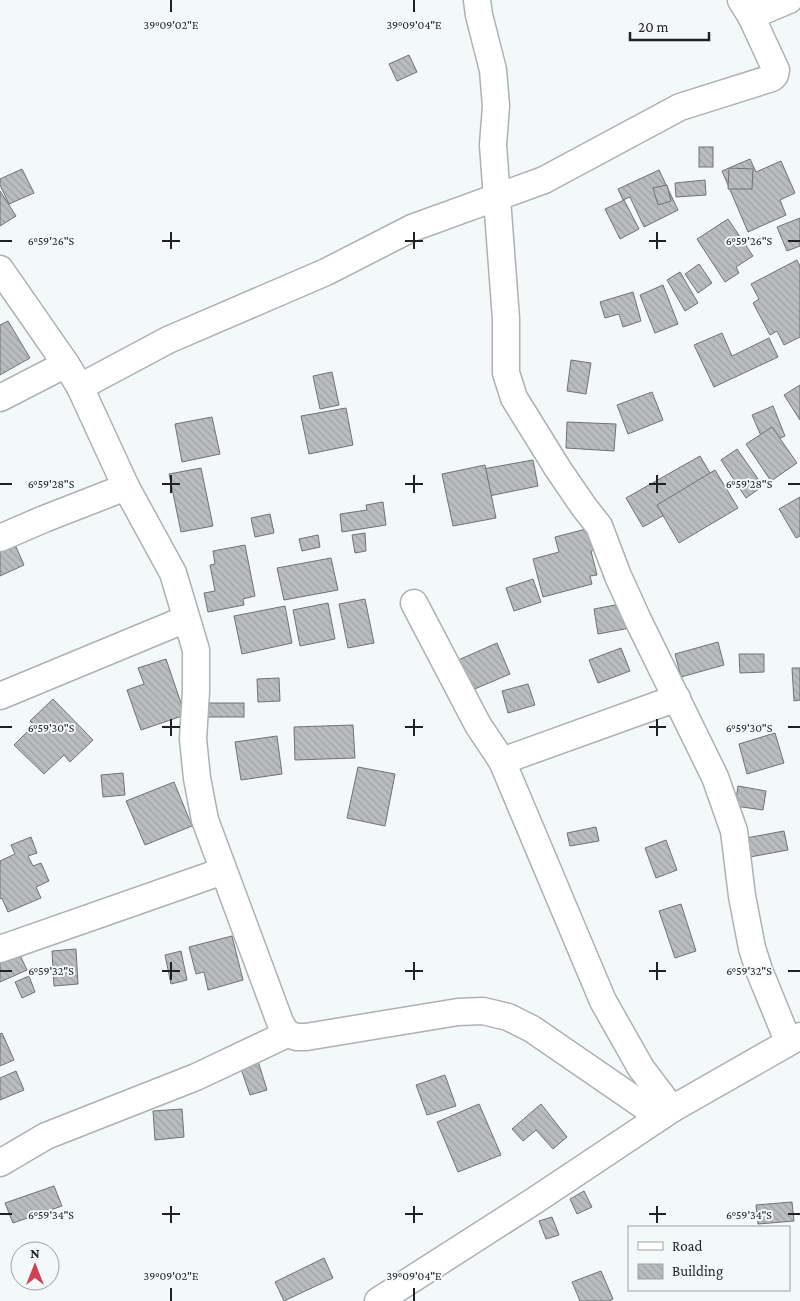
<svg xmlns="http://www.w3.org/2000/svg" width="800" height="1301" viewBox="0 0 800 1301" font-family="'Crimson Pro',serif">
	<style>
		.building { fill: url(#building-back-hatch); stroke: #707375 }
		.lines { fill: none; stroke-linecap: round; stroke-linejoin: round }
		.street-casing { stroke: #adb1b3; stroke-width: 29 }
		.street { stroke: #fff; stroke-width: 26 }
		.ticks { fill: none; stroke: #1f2122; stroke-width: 2 }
		.ticks-label { font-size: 12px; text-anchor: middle; fill: #1f2122; stroke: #f3f8f9; stroke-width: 4; stroke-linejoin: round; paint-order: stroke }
	</style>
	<defs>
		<pattern id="building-back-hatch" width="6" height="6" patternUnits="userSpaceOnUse" patternTransform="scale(1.25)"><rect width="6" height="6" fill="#b9bdbe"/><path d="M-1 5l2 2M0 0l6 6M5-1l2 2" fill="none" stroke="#9fa2a3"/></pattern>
	</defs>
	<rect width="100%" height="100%" fill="#f3f8f9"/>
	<g class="building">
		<path d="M409 55 417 72 397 81 389 64Z"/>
		<rect x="699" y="147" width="14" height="20"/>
		<path d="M750 159 756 172 781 161 795 193 780 200 786 215 748 232 722 171Z"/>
		<path d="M729 168 753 169 752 189H728Z"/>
		<path d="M22 169 34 193 9 204 0 185V179Z"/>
		<path d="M659 170 678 210 644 227 630 197 623 200 618 189Z"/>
		<path d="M705 180 706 195 676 197 675 183Z"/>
		<path d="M667 185 671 201 658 205 653 188Z"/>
		<path d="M0 191 16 216 0 226Z"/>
		<path d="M624 200 639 229 620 239 605 209Z"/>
		<path d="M800 218V246L787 251 777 227Z"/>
		<path d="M728 219 753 256 736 267 739 273 725 282 697 239Z"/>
		<path d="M797 260 800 266V337L784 345 777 331 770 335 753 303 759 299 751 284Z"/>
		<path d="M699 264 712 283 698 293 685 274Z"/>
		<path d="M680 272 698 303 685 311 667 280Z"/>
		<path d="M663 285 678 324 655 333 640 295Z"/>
		<path d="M633 292 641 321 623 327 619 314 605 318 600 302Z"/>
		<path d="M8 321 30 358 0 375V325Z"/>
		<path d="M722 333 732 356 769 338 778 357 714 387 694 345Z"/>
		<path d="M571 360 591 363 586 394 567 391Z"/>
		<path d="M332 372 339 405 320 409 313 376Z"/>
		<path d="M800 385V420L784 395Z"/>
		<path d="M652 392 663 420 628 434 617 405Z"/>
		<path d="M773 406 785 436 765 445 752 415Z"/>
		<path d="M346 408 353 445 309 454 301 416Z"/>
		<path d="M212 417 220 454 182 462 175 424Z"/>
		<path d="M567 422 616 424 614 451 566 448Z"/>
		<path d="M772 427 797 463 771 481 746 444Z"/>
		<path d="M737 449 763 486 746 498 721 460Z"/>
		<path d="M700 456 717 485 643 527 626 498Z"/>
		<path d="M533 460 538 486 489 496 483 469Z"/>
		<path d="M485 465 496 518 453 526 442 474Z"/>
		<path d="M201 468 213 526 181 532 169 474Z"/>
		<path d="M715 470 738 508 679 543 657 505Z"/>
		<path d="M800 497V536L796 538 779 509Z"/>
		<path d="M383 502 386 525 342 532 340 514 367 510 366 505Z"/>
		<path d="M270 514 274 533 255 537 251 518Z"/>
		<path d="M590 528 596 550 591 551 597 575 590 576 592 584 543 597 533 559 559 552 555 537Z"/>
		<path d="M365 533 366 551 355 553 352 535Z"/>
		<path d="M318 535 320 547 302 551 299 539Z"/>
		<path d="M13 540 24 565 0 576V546Z"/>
		<path d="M245 545 255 596 243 599 244 605 208 612 204 593 215 591 210 565 215 564 213 551Z"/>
		<path d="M331 558 338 590 284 600 277 568Z"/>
		<path d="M533 579 541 602 514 611 506 588Z"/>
		<path d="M365 599 374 643 348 648 339 604Z"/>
		<path d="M328 603 335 639 300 646 293 610Z"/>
		<path d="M626 603 630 628 598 634 594 609Z"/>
		<path d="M285 606 292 643 242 654 234 616Z"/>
		<path d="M718 642 724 665 681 677 675 654Z"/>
		<path d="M497 643 510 674 470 691 456 661Z"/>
		<path d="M621 648 630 671 598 683 589 660Z"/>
		<path d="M739 654H764V672L740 673Z"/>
		<path d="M166 659 185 715 141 730 127 690 144 684 138 668Z"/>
		<path d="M792 668H800V700L794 701Z"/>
		<path d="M279 678 280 701 258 702 257 679Z"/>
		<path d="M528 684 535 705 508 713 502 691Z"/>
		<path d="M53 699 93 740 70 762 64 755 44 774 14 745 34 725 30 721Z"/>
		<rect x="203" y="703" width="41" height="14"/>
		<path d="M353 725 355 758 295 760 294 727Z"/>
		<path d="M775 733 784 763 747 774 739 744Z"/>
		<path d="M277 736 282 774 241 780 235 742Z"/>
		<path d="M358 767 395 774 385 826 347 818Z"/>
		<path d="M123 773 125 795 103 797 101 775Z"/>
		<path d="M174 782 192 826 145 845 126 801Z"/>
		<path d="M738 786 766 791 763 810 735 806Z"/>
		<path d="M596 827 599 841 570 846 567 833Z"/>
		<path d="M784 831 788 850 750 857 746 838Z"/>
		<path d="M31 837 37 853 28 856 33 866 41 863 49 881 36 887 41 898 8 912 2 898 0 899V861L15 854 11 845Z"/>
		<path d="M666 840 677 870 656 878 645 848Z"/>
		<path d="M681 904 696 951 675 958 659 911Z"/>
		<path d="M232 936 243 980 208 990 204 972 196 974 189 947Z"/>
		<path d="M17 949 27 970 0 982V957Z"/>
		<path d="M76 949 78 984 54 986 52 951Z"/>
		<path d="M181 951 187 980 171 984 165 955Z"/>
		<path d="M29 976 35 992 22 998 15 982Z"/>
		<path d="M2 1033 14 1060 0 1066V1034Z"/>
		<path d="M257 1058 267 1090 250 1095 239 1063Z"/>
		<path d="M16 1071 24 1090 0 1100V1078Z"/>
		<path d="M445 1075 456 1106 427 1115 416 1085Z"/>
		<path d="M479 1104 501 1155 458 1172 437 1122Z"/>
		<path d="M541 1104 567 1137 553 1149 536 1130 523 1141 512 1129Z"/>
		<path d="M182 1109 184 1137 155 1140 153 1111Z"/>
		<path d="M54 1186 62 1206 13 1223 5 1203Z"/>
		<path d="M584 1191 592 1207 577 1214 570 1199Z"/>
		<path d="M792 1202 794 1221 758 1224 756 1205Z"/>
		<path d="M552 1217 559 1235 546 1239 539 1221Z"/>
		<path d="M324 1258 333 1278 284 1301 275 1282Z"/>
		<path d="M601 1271 613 1299 609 1301H580L572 1282Z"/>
	</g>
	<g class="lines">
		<g class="street-casing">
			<g id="street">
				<path d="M477 0 479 15 493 70 496 106 493 145 506 319V373L514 398 558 469 584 507 599 526 618 576 638 620 715 777 734 831 742 896 752 948 759 970 788 1041"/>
				<path d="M751 16 789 0"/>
				<path d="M0 269 66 364 80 387 126 487 173 573 196 650V691L193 739 197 778 205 820 280 1022 287 1034 297 1037H306L458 1012 483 1011 508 1017 532 1029 660 1117"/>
				<path d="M80 387 168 340 326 272 412 228 544 180 680 107 772 78 775 75 776 70 751 16 741 0"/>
				<path d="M0 398 66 364"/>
				<path d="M0 538 44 519 126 487"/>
				<path d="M414 603 478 725 502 761 603 1001 641 1068 672 1109"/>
				<path d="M0 696 186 619"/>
				<path d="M502 761 677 698"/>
				<path d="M0 949 223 871"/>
				<path d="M0 1163 46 1136 196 1077 287 1034"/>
				<path d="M378 1301 534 1201 672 1109 800 1036"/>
			</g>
		</g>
		<use href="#street" class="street"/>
	</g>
	<path class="ticks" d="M171 0V12M414 0V12M171 232V249M414 232V249M657 232V249M0 241H12M162 241H180M405 241H423M649 241H666M788 241H800M171 475V493M414 475V493M657 475V493M0 484H12M162 484H180M405 484H423M649 484H666M788 484H800M171 719V736M414 719V736M657 719V736M0 727H12M162 727H180M405 727H423M649 727H666M788 727H800M171 962V980M414 962V980M657 962V980M0 971H12M162 971H180M405 971H423M649 971H666M788 971H800M171 1206V1223M414 1206V1223M657 1206V1223M0 1214H12M162 1214H180M405 1214H423M649 1214H666M788 1214H800M171 1288V1301M414 1288V1301"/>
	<g class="ticks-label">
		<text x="171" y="29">39°09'02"E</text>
		<text x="414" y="29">39°09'04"E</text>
		<text x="51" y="245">6°59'26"S</text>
		<text x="749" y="245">6°59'26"S</text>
		<text x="51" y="488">6°59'28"S</text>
		<text x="749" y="488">6°59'28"S</text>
		<text x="51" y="732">6°59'30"S</text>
		<text x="749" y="732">6°59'30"S</text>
		<text x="51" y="975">6°59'32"S</text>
		<text x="749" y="975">6°59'32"S</text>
		<text x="51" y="1219">6°59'34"S</text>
		<text x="749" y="1219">6°59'34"S</text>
		<text x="171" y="1280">39°09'02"E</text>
		<text x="414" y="1280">39°09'04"E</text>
	</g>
	<rect x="628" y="1226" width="162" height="65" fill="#f3f8f9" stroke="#9ea2a3"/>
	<rect x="638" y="1242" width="25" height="8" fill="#ffffff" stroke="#9ea2a3"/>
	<text x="672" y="1251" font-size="15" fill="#1f2122">Road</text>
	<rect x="638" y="1264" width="25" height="15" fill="url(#building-back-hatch)" stroke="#9ea2a3"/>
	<text x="672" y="1276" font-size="15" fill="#1f2122">Building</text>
	<g transform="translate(35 1266)"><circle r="24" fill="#f3f8f9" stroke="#9ea2a3"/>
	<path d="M0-4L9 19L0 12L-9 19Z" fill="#d24153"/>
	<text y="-8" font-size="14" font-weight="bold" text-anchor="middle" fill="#1f2122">N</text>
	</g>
	<path d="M630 32v8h79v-8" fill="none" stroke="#1f2122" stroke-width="2.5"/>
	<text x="638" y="32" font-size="15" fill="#1f2122" stroke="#f3f8f9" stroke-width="4" paint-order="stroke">20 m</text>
</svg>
